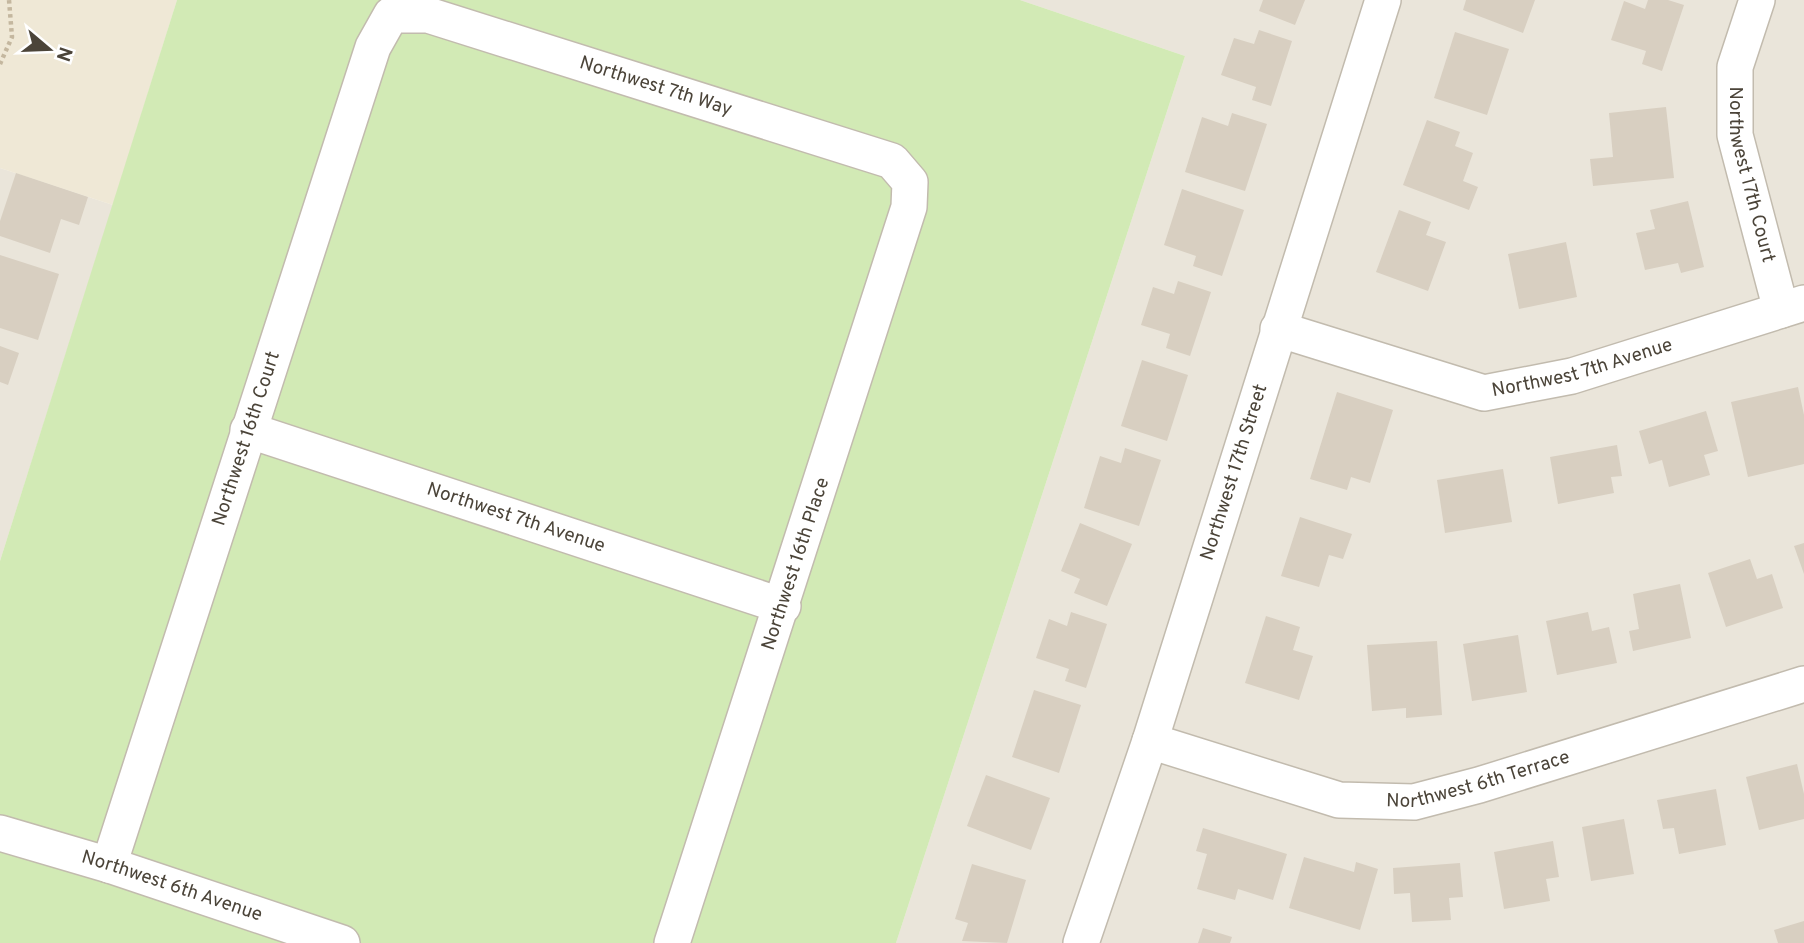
<svg xmlns="http://www.w3.org/2000/svg" width="1804" height="943" viewBox="0 0 1804 943" font-family="Overpass,sans-serif">
	<style>
		.residential { fill: #eae5da }
		.education { fill: #efe8d6 }
		.green { fill: #d2eab5 }
		.building { fill: #d8cfc1 }
		.lines { fill: none; stroke-linecap: round; stroke-linejoin: round }
		.street-casing { stroke: #c2bbae; stroke-width: 38 }
		.path { stroke: #c4b79f; stroke-width: 4.5; stroke-dasharray: 3.5 3.5; stroke-linecap: butt }
		.street { stroke: #fff; stroke-width: 35 }
		.labels { text-anchor: middle; dominant-baseline: central; stroke-width: 5; stroke-linejoin: round; paint-order: stroke }
		.street-label { font-size: 19px; fill: #4b4439; stroke: #fff }
	</style>
	<rect width="100%" height="100%" fill="#f6f3ec"/>
	<g class="residential">
		<path d="M1020 0H1804V943H896L1185 56Z"/>
		<path d="M0 168 113 205 0 561Z"/>
	</g>
	<path class="education" d="M0 0H177L113 205 0 168Z"/>
	<path class="green" d="M177 0H1020L1185 56 896 943H0V561Z"/>
	<g class="building">
		<path d="M1263 0H1305L1295 25 1259 11Z"/>
		<path d="M1466 0H1535L1523 33 1463 10Z"/>
		<path d="M1648 0H1668L1684 5 1662 71 1642 64 1646 51 1611 40 1624 1 1645 9Z"/>
		<path d="M1259 30 1292 41 1271 106 1252 100 1256 87 1221 75 1234 38 1254 44Z"/>
		<path d="M1455 32 1509 49 1487 115 1434 98Z"/>
		<path d="M1666 107 1674 178 1593 186 1590 159 1613 157 1609 113Z"/>
		<path d="M1232 113 1267 124 1245 191 1185 172 1202 117 1228 126Z"/>
		<path d="M1427 120 1460 132 1455 146 1473 153 1463 181 1478 187 1469 210 1403 185Z"/>
		<path d="M16 173 88 197 79 225 61 219 50 253 0 236V221Z"/>
		<path d="M1182 189 1244 210 1222 276 1193 266 1196 256 1164 245Z"/>
		<path d="M1688 201 1704 267 1681 273 1678 263 1645 270 1636 233 1655 229 1650 210Z"/>
		<path d="M1399 210 1431 222 1426 235 1446 242 1428 291 1376 272Z"/>
		<path d="M1566 242 1577 297 1519 309 1508 254Z"/>
		<path d="M0 255 59 274 38 340 0 328Z"/>
		<path d="M1178 281 1211 292 1190 356 1166 348 1170 334 1141 325 1153 287 1174 294Z"/>
		<path d="M0 346 19 353 8 385 0 382Z"/>
		<path d="M1142 360 1188 375 1167 441 1121 426Z"/>
		<path d="M1798 387 1804 415V464L1748 477 1731 402Z"/>
		<path d="M1337 392 1393 410 1370 483 1351 477 1347 490 1310 479Z"/>
		<path d="M1706 411 1718 451 1704 455 1710 475 1669 487 1662 460 1649 464 1639 431Z"/>
		<path d="M1617 445 1622 476 1611 477 1614 493 1558 504 1550 457Z"/>
		<path d="M1125 448 1161 460 1139 526 1084 508 1100 456 1121 463Z"/>
		<path d="M1503 469 1512 522 1445 533 1437 480Z"/>
		<path d="M1300 517 1352 534 1343 559 1329 555 1319 587 1281 576Z"/>
		<path d="M1080 523 1132 544 1107 606 1074 593 1080 579 1061 571Z"/>
		<path d="M1804 543V574L1794 546Z"/>
		<path d="M1750 559 1757 579 1772 574 1783 608 1726 627 1708 573Z"/>
		<path d="M1680 584 1691 638 1633 651 1629 631 1639 629 1633 594Z"/>
		<path d="M1071 612 1107 624 1086 688 1065 681 1069 669 1036 658 1049 619 1067 626Z"/>
		<path d="M1588 612 1592 631 1609 627 1617 663 1557 675 1546 621Z"/>
		<path d="M1266 616 1300 627 1293 650 1313 656 1299 700 1245 683Z"/>
		<path d="M1518 635 1527 692 1472 701 1463 644Z"/>
		<path d="M1437 641 1442 715 1406 718V708L1372 711 1367 645Z"/>
		<path d="M1034 690 1081 705 1059 773 1012 757Z"/>
		<path d="M1797 764 1804 794V819L1759 830 1746 777Z"/>
		<path d="M986 775 1050 798 1031 850 967 826Z"/>
		<path d="M1716 789 1726 845 1679 854 1674 828 1663 829 1657 800Z"/>
		<path d="M1624 819 1634 874 1591 881 1582 827Z"/>
		<path d="M1203 828 1287 854 1273 900 1238 889 1235 900 1197 889 1207 854 1196 851Z"/>
		<path d="M1553 841 1559 877 1546 879 1550 901 1504 909 1494 852Z"/>
		<path d="M1304 857 1354 872 1356 862 1378 869 1360 930 1289 908Z"/>
		<path d="M1460 863 1463 897 1449 898 1451 920 1412 922 1410 893 1394 894 1393 868Z"/>
		<path d="M972 864 1026 880 1007 943 962 941 968 923 955 919Z"/>
		<path d="M1804 921V943H1778L1774 930Z"/>
		<path d="M1203 928 1232 937 1230 943H1198Z"/>
	</g>
	<g class="lines">
		<g class="street-casing">
			<g id="street">
				<path id="s1" d="M1757 0 1735 67V135L1781 310"/>
				<path id="s2" d="M1278 329 1484 393 1572 376 1804 303"/>
				<path id="s3" d="M248 430 783 606"/>
				<path id="s4" d="M1150 741 1339 800 1414 802 1479 785 1804 684"/>
				<path id="s5" d="M0 833 109 865 342 943"/>
				<path id="s6" d="M109 865 373 47 391 15H428L892 161 910 182 909 207 672 943"/>
				<path id="s7" d="M1081 943 1150 741 1383 0"/>
			</g>
		</g>
		<path class="path" d="M0 64 12 37 9 0"/>
		<use href="#street" class="street"/>
	</g>
	<g class="labels">
		<g class="street-label">
			<text stroke="none"><textPath href="#s6" startOffset="1172">Northwest 7th Way</textPath></text>
			<text stroke="none"><textPath href="#s1" startOffset="180">Northwest 17th Court</textPath></text>
			<text stroke="none"><textPath href="#s2" startOffset="317">Northwest 7th Avenue</textPath></text>
			<text stroke="none"><textPath href="#s6" startOffset="448">Northwest 16th Court</textPath></text>
			<text stroke="none"><textPath href="#s7" startOffset="495">Northwest 17th Street</textPath></text>
			<text stroke="none"><textPath href="#s3" startOffset="282">Northwest 7th Avenue</textPath></text>
			<text transform="translate(796 564) rotate(-72)">Northwest 16th Place</text>
			<text stroke="none"><textPath href="#s4" startOffset="340">Northwest 6th Terrace</textPath></text>
			<text stroke="none"><textPath href="#s5" startOffset="180">Northwest 6th Avenue</textPath></text>
		</g>
	</g>
	<g transform="translate(49 49) rotate(109)" stroke="#ffffff" stroke-width="5" paint-order="stroke">
	<path d="M0-5L12 26L0 18L-12 26Z" fill="#4b4439"/>
	<text y="-10" font-size="19" font-weight="bold" text-anchor="middle" fill="#4b4439">N</text>
	</g>
</svg>
